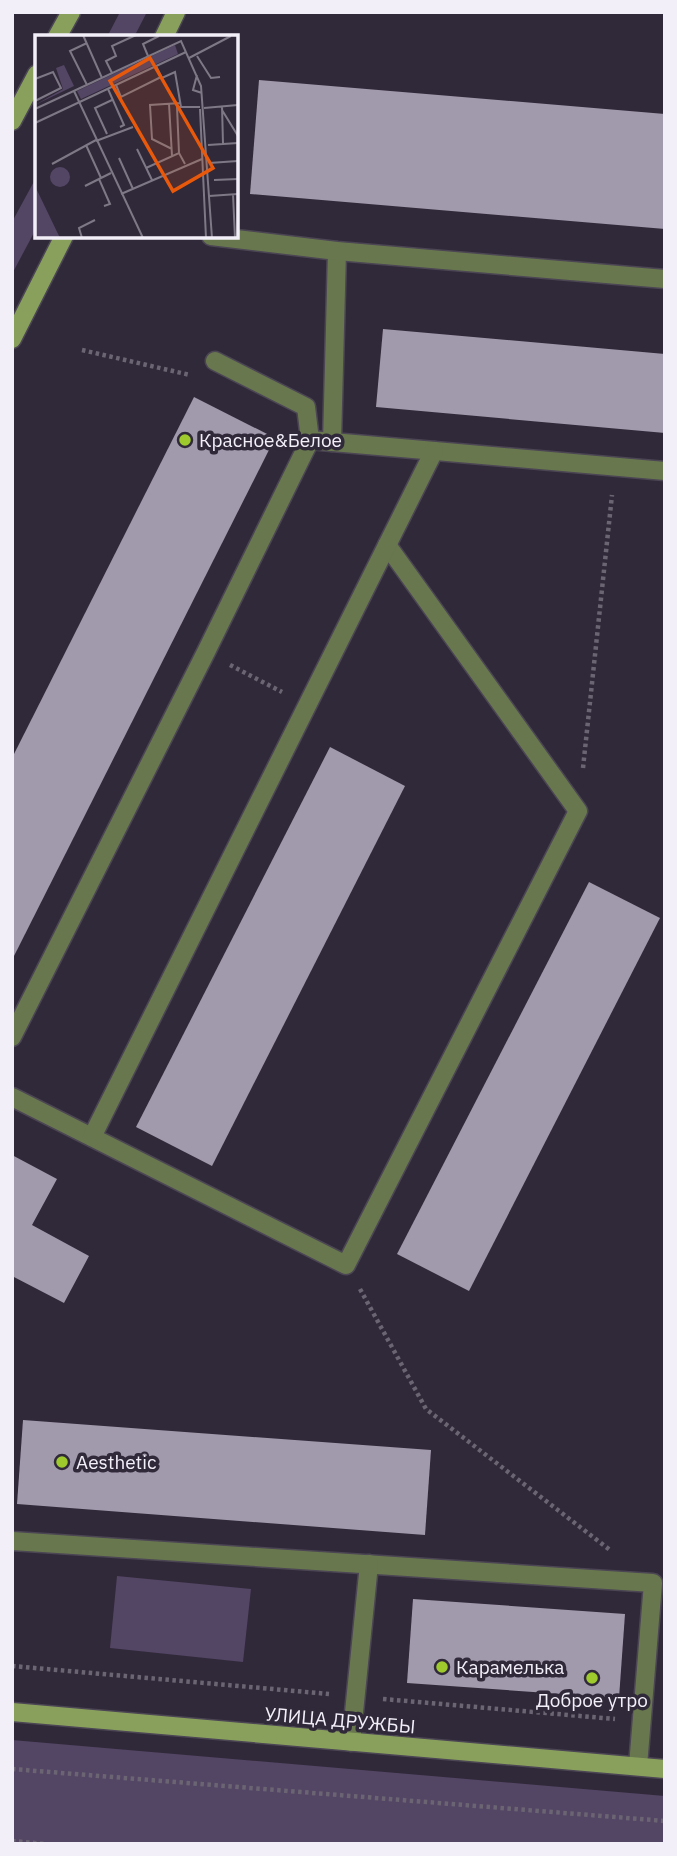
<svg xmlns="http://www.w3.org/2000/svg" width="677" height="1856" viewBox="0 0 677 1856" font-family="'IBM Plex Sans',sans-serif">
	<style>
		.green { fill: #534564 }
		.building { fill: #a199ac }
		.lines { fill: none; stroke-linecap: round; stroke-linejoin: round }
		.lane-casing { stroke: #4b4554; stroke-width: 21 }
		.street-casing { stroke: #4b4554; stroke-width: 21 }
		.secondary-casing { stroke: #4b4554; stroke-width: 21 }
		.path { stroke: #6b6573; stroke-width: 4.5; stroke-dasharray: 3.5 3.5; stroke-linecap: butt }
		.lane { stroke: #68774e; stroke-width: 18 }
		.street { stroke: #68774e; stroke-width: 18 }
		.secondary { stroke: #89a05d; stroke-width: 18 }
		.poi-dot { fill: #9eca2e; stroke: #302939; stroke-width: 2.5 }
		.labels { text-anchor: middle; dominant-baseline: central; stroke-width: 7; stroke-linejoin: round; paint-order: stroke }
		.poi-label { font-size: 19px; fill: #f3eff9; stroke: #302939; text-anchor: start }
		.street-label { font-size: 19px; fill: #f3eff9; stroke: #302939 }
		.inset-road { fill: none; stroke: #7e7886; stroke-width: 2 }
		.view { fill: #e8590c; fill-opacity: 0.15; stroke: #e8590c; stroke-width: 3.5 }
		.inset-edge { fill: none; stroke: #f3eff9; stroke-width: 3.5 }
	</style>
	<rect width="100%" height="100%" fill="#302939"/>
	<g class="green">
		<path d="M120 12H147L134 37H107Z"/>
		<path d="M37 176V227L12 274V222Z"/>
		<path d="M117 1576 251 1589 243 1662 110 1648Z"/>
		<path d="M12 1740 665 1796V1844H12Z"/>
	</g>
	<g class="building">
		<path d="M259 80 665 114V229L250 194Z"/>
		<path d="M383 329 665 354V433L376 407Z"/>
		<path d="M194 397 275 438 12 960V758Z"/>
		<path d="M330 747 405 786 212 1166 136 1127Z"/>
		<path d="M589 882 660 918 469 1291 397 1254Z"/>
		<path d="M12 1155 57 1179 32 1225 89 1256 64 1303 12 1276Z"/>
		<path d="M23 1420 431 1450 425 1535 17 1504Z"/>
		<path d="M413 1599 625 1614 619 1698 407 1683Z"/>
	</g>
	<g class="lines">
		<g class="lane-casing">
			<g id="lane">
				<path d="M337 251 332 442 665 471"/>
				<path d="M215 361 306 407 310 440"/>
				<path d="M12 1037 206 652 310 440 332 442"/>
				<path d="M12 1097 346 1265 578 811 387 545"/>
				<path d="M92 1137 434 451"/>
				<path d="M12 1541 653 1583 638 1766"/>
				<path d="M351 1742 369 1564"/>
			</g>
		</g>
		<g class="street-casing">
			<path id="street" d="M211 236 337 251 665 279"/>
		</g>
		<g class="secondary-casing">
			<g id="secondary">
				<path d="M57 37 71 12"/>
				<path d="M164 37 176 12"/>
				<path d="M12 121 37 74"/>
				<path d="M12 339 64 236"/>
				<path d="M12 1712 665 1769"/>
			</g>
		</g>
		<g class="path">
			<path d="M82 350 190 375"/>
			<path d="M230 665 282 692"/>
			<path d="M583 768 612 495"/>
			<path d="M360 1289 426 1409 610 1550"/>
			<path d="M12 1666 329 1694"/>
			<path d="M383 1699 615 1719"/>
			<path d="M12 1769 665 1821"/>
			<path d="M12 1841 46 1844"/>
		</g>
		<use href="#lane" class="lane"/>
		<use href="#street" class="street"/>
		<use href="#secondary" class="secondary"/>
	</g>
	<g class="poi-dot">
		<circle cx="185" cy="440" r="7"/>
		<circle cx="62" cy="1462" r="7"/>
		<circle cx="442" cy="1667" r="7"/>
		<circle cx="592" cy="1678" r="7"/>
	</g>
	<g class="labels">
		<g class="poi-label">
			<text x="199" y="440">Красное&amp;Белое</text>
			<text x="76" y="1462">Aesthetic</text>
			<text x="456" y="1667">Карамелька</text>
			<text x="592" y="1700" text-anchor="middle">Доброе утро</text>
		</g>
		<g class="street-label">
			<text transform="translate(340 1720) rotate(5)">УЛИЦА ДРУЖБЫ</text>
		</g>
	</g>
	<g transform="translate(35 35)">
		<rect width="203" height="203" fill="#302939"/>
		<path d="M140 10 143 19 46 64 42 56ZM29 30 39 51 0 70 28 54 21 33ZM15 142a10 10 0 1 1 20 0a10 10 0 1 1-20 0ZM0 151 25 203H0Z" fill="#534564"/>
		<path class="inset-road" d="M48 0 67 43M52 8 35 16 52 50M113 21 108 9 124 1M162 21 176 43 185 42M154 23 196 1M121 31 127 43 140 37 146 72H165M77 38 71 26 81 21 77 11 101 0M162 40 158 55 167 58M0 44 18 37 26 53 0 66M81 50 86 62 126 42M73 54 89 90 85 92M39 56 108 203M134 69 137 121M187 71 188 109M169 73 203 70M0 74 146 6 166 51 177 203M165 74 171 203M187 75 203 101M0 88 151 17M72 99 60 73 77 65M61 106 98 92M51 110 66 143M173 110 203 108M102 114 117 145M137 114 117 104 115 70 146 68M144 118 142 72H146M84 123 98 154M174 128 203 126M17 129 61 105M111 133 144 118 150 129M64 144 75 169 69 171M179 145 203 144M50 151 76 138M86 159 167 124M198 159 200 203M174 161 203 159M47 203 44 193 60 185"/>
		<path class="view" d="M115 23 178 133 138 156 75 46Z"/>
		<rect width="203" height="203" class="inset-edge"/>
	</g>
	<rect width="677" height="1856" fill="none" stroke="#f3eff9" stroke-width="28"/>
</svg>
